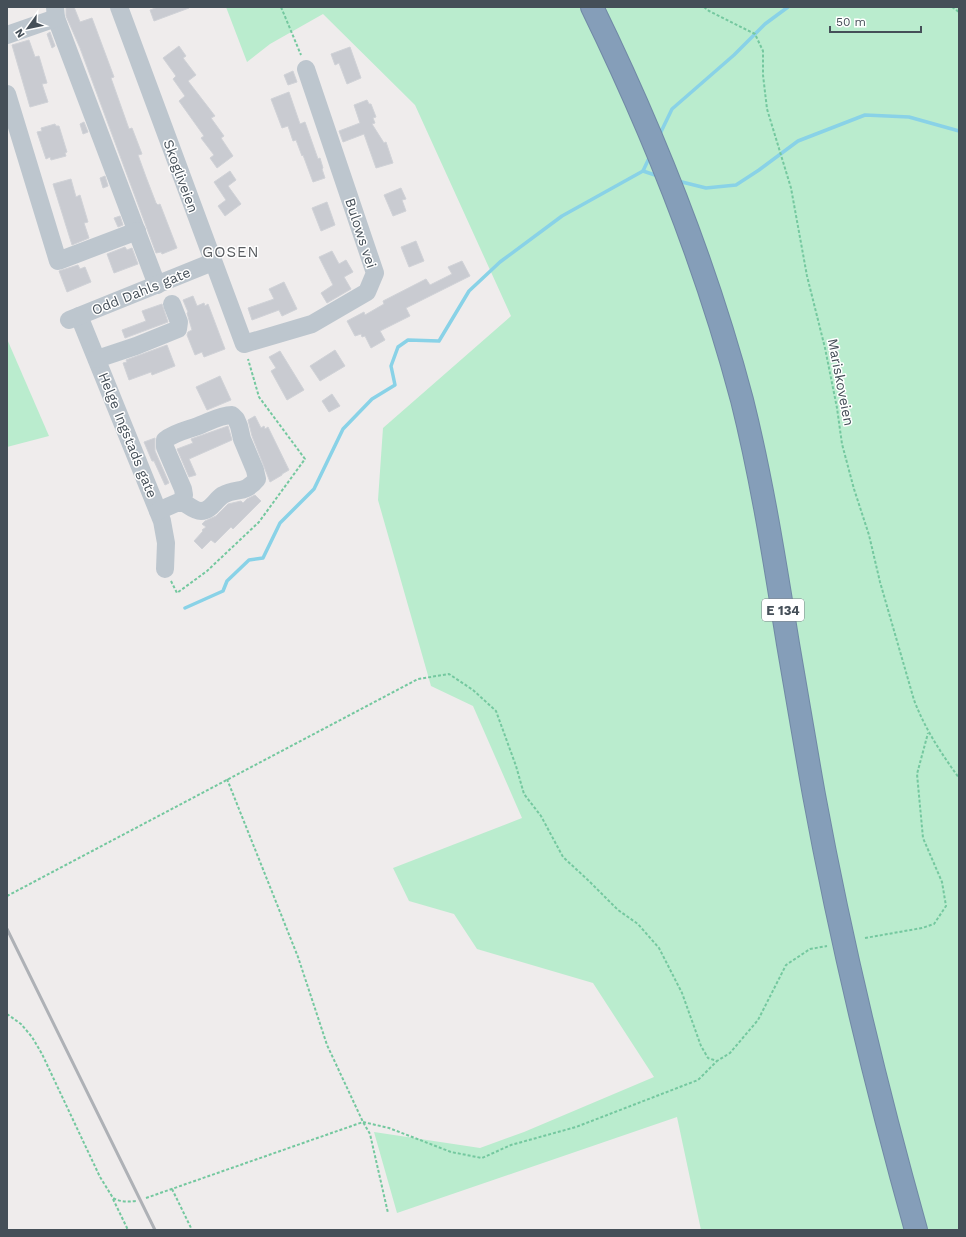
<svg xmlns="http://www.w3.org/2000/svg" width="966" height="1237" viewBox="0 0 966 1237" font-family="'Work Sans',sans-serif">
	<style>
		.green { fill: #baecce }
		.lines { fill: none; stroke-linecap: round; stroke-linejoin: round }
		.stream { stroke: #89d2e7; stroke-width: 3.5 }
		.building { fill: #c9cbd1; stroke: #d0d2d7 }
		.highway-casing { stroke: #7089a5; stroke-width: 24 }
		.path { stroke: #74c89f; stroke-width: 2; stroke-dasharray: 3 2; stroke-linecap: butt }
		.minor { stroke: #bdc6ce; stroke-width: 18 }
		.highway { stroke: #859eb9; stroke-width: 22 }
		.rail { stroke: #aeb1b6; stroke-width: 3 }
		.labels { text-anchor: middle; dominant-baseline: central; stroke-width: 3; stroke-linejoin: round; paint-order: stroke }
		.shield { fill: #fff; stroke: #7d848a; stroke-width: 1 }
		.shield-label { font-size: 13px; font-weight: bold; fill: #454f58 }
		.street-label { font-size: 14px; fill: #454f58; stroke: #fff }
		.neighbourhood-label { font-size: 15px; letter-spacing: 1px; fill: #595c60; stroke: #fff }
	</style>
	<rect width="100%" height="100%" fill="#efecec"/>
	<g class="green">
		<path d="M226 7H959V1230H701L677 1117 397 1213 374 1132 480 1148 524 1132 654 1077 593 983 477 949 454 914 409 901 393 868 522 818 473 706 431 686 378 500 383 428 511 316 415 105 323 14 270 44 247 62Z"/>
		<path d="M7 339 49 436 7 447Z"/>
	</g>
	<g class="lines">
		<g class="stream">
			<path d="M659 136 672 109 734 55 765 24 788 7"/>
			<path d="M643 171 650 156"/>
			<path d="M678 181 706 188 736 185 759 170 798 141 865 115 909 117 959 131"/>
			<path d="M185 608 223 591 227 581 249 560 263 558 280 523 314 489 343 429 372 399 395 385 391 366 398 347 408 340 439 341 469 291 500 262 562 216 643 171 658 176"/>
		</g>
	</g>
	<g class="building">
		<path d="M66 7H74L80 22 92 18 114 77 111 78 129 129 132 128 142 154 138 155 146 177 156 203 158 205 160 204 177 248 162 254 161 252 156 253 80 48 66 16Z"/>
		<path d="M158 7H189V8L154 21 150 10Z"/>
		<path d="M50 32 55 46 52 48 47 34Z"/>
		<path d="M29 40 35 57 39 56 47 83 42 84 48 102 30 107 12 45Z"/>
		<path d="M179 46 186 56 183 58 196 75 188 81 215 116 211 118 224 136 221 138 233 156 217 168 210 158 214 155 201 138 204 136 179 101 185 96 173 79 176 76 163 58Z"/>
		<path d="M350 47 361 78 347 84 339 63 335 65 331 54Z"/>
		<path d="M293 71 297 82 288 85 284 75Z"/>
		<path d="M289 92 300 124 305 122 318 159 320 158 323 168 322 169 325 178 313 182 303 155 302 156 296 140 293 141 288 126 282 128 271 99Z"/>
		<path d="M367 100 369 104H371L376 117 373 118 375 123 372 124 384 143 386 142 393 163 376 168 364 134 343 142 339 131 360 123 354 105Z"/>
		<path d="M84 122 88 132 83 134 80 124Z"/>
		<path d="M55 124 56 126H59L67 152 65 153 66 156 51 160 50 157 46 159 37 132 42 131 41 128Z"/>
		<path d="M230 171 236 180 228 186 241 204 225 216 218 206 226 200 214 182Z"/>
		<path d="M105 176 108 186 103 188 100 178Z"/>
		<path d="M71 179 76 197 80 195 88 222 84 223 89 238 72 245 53 184Z"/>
		<path d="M401 188 406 199 402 200 406 211 393 216 384 195Z"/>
		<path d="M327 202 335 225 321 231 312 208Z"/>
		<path d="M120 216 123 225 118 227 114 218Z"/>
		<path d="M416 241 424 261 409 267 401 247Z"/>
		<path d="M125 247 127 250 132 248 138 264 114 273 107 254Z"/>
		<path d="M332 251 339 264 346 260 353 272 344 277 351 289 327 303 321 293 333 285 319 257Z"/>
		<path d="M462 261 470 276 406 308 410 316 380 331 385 340 371 348 365 336 362 337 361 334 355 336 347 321 364 312 365 315 384 304 383 301 426 279 430 285 452 274 448 267Z"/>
		<path d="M78 265 80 269 85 267 91 282 67 292 59 271Z"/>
		<path d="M284 282 297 309 282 316 279 310 252 320 248 308 274 299 269 289Z"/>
		<path d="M193 296 197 306 204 303 205 306 208 304 225 349 204 357 202 352 195 355 187 335 188 332 192 330 187 313 188 312 183 300Z"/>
		<path d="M162 304 168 322 125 338 122 330 146 321 142 311Z"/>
		<path d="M167 345 175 366 152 375 151 372 129 380 123 363 127 362 126 360Z"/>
		<path d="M335 350 345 366 320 381 310 366Z"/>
		<path d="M280 351 304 390 287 400 271 371 276 368 269 357Z"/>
		<path d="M220 376 231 400 207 410 196 387Z"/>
		<path d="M332 394 340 406 329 412 322 401Z"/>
		<path d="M255 416 261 428 264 426 265 429 268 427 289 470 282 474V475L270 482 252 436 248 420Z"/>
		<path d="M228 426 232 440 189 459 196 475 189 477 177 449 193 443 191 439Z"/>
		<path d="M155 438V451L169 483 165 485 154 461H152L144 442Z"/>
		<path d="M255 495 261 501 233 529 231 527 215 543 211 540 202 549 194 541 203 531 202 530 206 527 202 524 205 521 216 516 228 504 241 501 243 503 247 499Z"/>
	</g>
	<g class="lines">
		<g class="highway-casing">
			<path id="highway" d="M592 7C654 134 706 264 742 400 762 480 775 563 788 644 797 695 805 745 814 795 841 942 876 1087 916 1230"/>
		</g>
		<g class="path">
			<path d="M281 7 301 55"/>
			<path d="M704 7 709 11 755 34 763 51V75L767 109 791 188 807 276 825 348 837 408 842 444 854 489 869 535 880 582 914 700C925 729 941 753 959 778"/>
			<path d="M952 7 959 12"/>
			<path d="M171 581 177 593 207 571 259 522 305 459 259 397 248 359"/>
			<path d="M227 779 298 957 327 1045 363 1122 370 1134 388 1213"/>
			<path d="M7 896 418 679 449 674 473 690 496 711 516 766 524 794 541 816 563 857 589 881 618 910 638 924 659 948 682 993 701 1046 708 1058 717 1061 730 1053 758 1020 786 965 810 949 827 946"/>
			<path d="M865 938 922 928 934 924 946 906 942 882 923 838 917 774 928 733"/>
			<path d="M7 1014 21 1024 32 1037 42 1054 100 1177 113 1198C120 1202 128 1202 136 1201"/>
			<path d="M172 1189 192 1230"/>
			<path d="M146 1198 363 1122 389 1128 451 1152 482 1158 511 1145 576 1127 698 1080 717 1061"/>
			<path d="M113 1199 128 1230"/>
		</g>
		<g class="minor">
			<path d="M55 7 56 18 157 285"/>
			<path d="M119 7 244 344 312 324 367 292 375 273 306 69"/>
			<path d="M7 35 56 18"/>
			<path d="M7 94 58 261 137 231"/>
			<path d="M79 316 162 521 166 543 165 569"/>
			<path d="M69 320 213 262"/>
			<path d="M97 359 136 346 178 329 179 322 172 304"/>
			<path d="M158 511 181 501 184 495 183 489 165 447V440C175 432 187 430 198 426 209 422 220 415 232 415L236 419 239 426 242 439 255 470 257 479C244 495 237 487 223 495 215 500 211 511 201 511 194 511 187 504 181 501"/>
		</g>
		<use href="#highway" class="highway"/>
		<path class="rail" d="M7 929 155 1230"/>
	</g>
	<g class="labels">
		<rect class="shield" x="762" y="599" width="42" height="22" rx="3"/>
		<g class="shield-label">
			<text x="783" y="610">E 134</text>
		</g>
		<g class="street-label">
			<text transform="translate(181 176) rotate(70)">Skogliveien</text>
			<text transform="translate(361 233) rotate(72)">Bulows vei</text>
			<text transform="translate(141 291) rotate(-22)">Odd Dahls gate</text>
			<text transform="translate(841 382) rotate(79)">Mariskoveien</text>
			<text transform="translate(128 435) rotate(68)">Helge Ingstads gate</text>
		</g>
		<g class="neighbourhood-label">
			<text x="231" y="252">GOSEN</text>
		</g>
	</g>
	<rect width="966" height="1237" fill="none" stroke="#454f58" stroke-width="16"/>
	<g transform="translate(28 28) rotate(237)" stroke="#ffffff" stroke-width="3" paint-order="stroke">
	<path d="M0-3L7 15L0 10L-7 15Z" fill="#454f58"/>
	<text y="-6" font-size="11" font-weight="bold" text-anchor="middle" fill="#454f58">N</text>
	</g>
	<path d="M830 26v6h91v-6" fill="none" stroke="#454f58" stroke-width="2"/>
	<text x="836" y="26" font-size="12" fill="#454f58" stroke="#ffffff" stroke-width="3" paint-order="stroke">50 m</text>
</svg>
